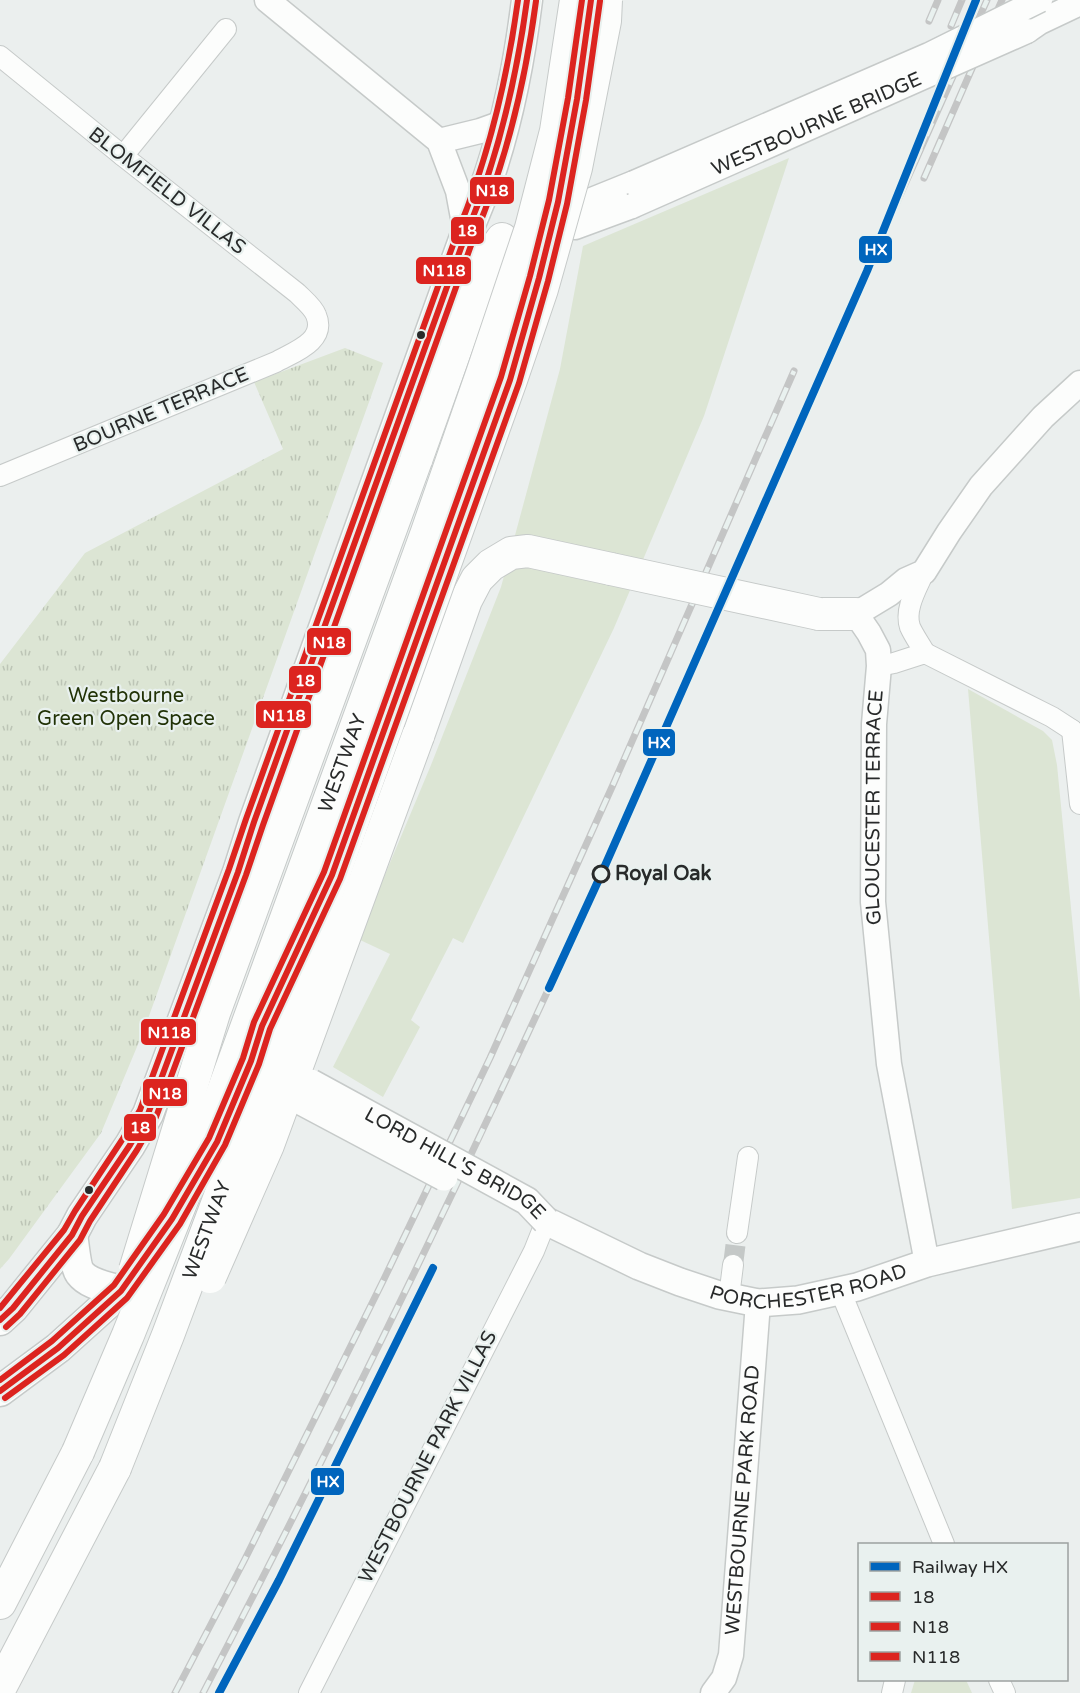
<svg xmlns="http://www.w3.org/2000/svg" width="1080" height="1693" viewBox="0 0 1080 1693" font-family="'Varela Round',sans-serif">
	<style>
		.green { fill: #dce5d4 }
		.park { fill: url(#park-tufts) }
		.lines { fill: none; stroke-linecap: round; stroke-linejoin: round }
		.minor-tunnel { stroke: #c4c8c7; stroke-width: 20; stroke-dasharray: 20 10; stroke-linecap: butt }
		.minor-casing { stroke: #c6cac9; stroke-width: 22 }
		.tertiary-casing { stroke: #c6cac9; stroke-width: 27 }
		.secondary-casing { stroke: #c6cac9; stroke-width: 30 }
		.primary-casing { stroke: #c6cac9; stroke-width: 33 }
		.trunk-casing { stroke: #c6cac9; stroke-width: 34 }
		.minor { stroke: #fcfdfc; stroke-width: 20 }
		.tertiary { stroke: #fcfdfc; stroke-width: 24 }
		.secondary { stroke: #fcfdfc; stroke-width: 27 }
		.primary { stroke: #fcfdfc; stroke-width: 30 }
		.trunk { stroke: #fcfdfc; stroke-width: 32 }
		.rail-casing { stroke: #c4c5c5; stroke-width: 7 }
		.rail { stroke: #e9f1ef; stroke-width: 4.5; stroke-dasharray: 14; stroke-linecap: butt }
		.tertiary-bridge-casing { stroke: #c6cac9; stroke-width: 27; stroke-linecap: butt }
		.secondary-bridge-casing { stroke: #c6cac9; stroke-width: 30; stroke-linecap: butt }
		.trunk-bridge-casing { stroke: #c6cac9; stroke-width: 34; stroke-linecap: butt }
		.tertiary-bridge { stroke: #fcfdfc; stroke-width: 24 }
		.secondary-bridge { stroke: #fcfdfc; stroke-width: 27 }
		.trunk-bridge { stroke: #fcfdfc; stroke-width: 32 }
		.bus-1-casing { stroke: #e9f1ef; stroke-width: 10 }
		.bus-2-casing { stroke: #e9f1ef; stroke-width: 10 }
		.bus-3-casing { stroke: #e9f1ef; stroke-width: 10 }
		.bus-1 { stroke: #dc241f; stroke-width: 6 }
		.bus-2 { stroke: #dc241f; stroke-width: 6 }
		.bus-3 { stroke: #dc241f; stroke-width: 6 }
		.rail-1-casing { stroke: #e9f1ef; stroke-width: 12 }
		.rail-1 { stroke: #0065bd; stroke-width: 8 }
		.bus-dot { fill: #282a2a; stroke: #e9f1ef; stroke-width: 2 }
		.stop-dot { fill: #e9f1ef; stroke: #282a2a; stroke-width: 3 }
		.labels { text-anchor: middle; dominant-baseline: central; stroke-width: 4.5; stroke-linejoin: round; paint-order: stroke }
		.street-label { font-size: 20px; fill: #282a2a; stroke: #e9f1ef }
		.park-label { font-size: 20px; fill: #213206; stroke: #e9f1ef }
		.stop-label { font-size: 20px; font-weight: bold; fill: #282a2a; stroke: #e9f1ef; text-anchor: start }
		.line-badge { stroke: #e9f1ef; stroke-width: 2 }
		.badge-label { font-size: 16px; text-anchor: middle; font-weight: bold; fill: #fff }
	</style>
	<defs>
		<pattern id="park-tufts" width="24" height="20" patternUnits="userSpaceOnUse" patternTransform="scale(1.5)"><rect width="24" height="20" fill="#dce5d4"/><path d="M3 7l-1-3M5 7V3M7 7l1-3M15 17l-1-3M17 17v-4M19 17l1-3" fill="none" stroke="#bdc5b6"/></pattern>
	</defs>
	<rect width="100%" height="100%" fill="#ebefee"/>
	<g class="green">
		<path d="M789 158 704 416 614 628 463 943 453 938 411 1020 420 1027 383 1097 333 1067 390 954 358 939 431 765 501 587 560 369 583 246Z"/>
		<path d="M968 689 1043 731 1052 740 1057 765 1080 1000V1198L1012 1209Z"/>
		<path d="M915 1680H966L972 1693H911Z"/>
	</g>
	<path class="park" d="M345 348 383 363 144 1030 101 1133 9 1259 0 1269V664L85 553 283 449 254 382Z"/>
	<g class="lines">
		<path class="minor-tunnel" d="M733 1265 737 1233"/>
		<g class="minor-casing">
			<g id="minor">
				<path d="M0 56 123 156 297 293C304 300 313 307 316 315 327 341 294 352 276 362L0 476"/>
				<path d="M123 156 226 29"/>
				<path d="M924 572C917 588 904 609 910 627 914 636 920 644 925 653"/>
				<path d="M879 666 894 663 925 653 1052 717 1072 730"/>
				<path d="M1072 730 1080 804"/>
				<path d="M737 1233 748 1157"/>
				<path d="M840 1290 944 1544"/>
				<path d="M729 1297 733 1265"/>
				<path d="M999 1680 1005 1693"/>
				<path d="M309 1693 534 1251 546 1221"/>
				<path d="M892 1693 895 1680"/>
			</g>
		</g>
		<g class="tertiary-casing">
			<g id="tertiary">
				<path d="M267 0 439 141 458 191 466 234"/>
				<path d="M1027 31 1040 22 1080 3"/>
				<path d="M439 141 480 131 505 122"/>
				<path d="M582 204 634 183"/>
				<path d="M575 227 632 206"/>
				<path id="s1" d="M927 1263 889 1064 873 902 874 724 879 666 878 650 869 633 856 614 889 594 906 580 924 572 949 532 981 486 1043 417 1080 383"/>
				<path id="s2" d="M713 1693 724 1678 731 1655 758 1303"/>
			</g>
		</g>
		<g class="secondary-casing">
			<g id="secondary">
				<path id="s3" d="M546 1221 639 1266 680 1282 719 1295 758 1303 798 1300 857 1287 927 1263 1080 1227"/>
			</g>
		</g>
		<g class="primary-casing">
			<g id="primary">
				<path d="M72 1235C74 1245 75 1266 80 1273 89 1285 108 1287 121 1291"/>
				<path d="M0 1320 13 1308 72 1235 82 1216 130 1145 148 1114 238 872 254 822 466 234C475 213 484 192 491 170 509 115 520 57 527 0"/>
				<path d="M0 1391 58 1348 108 1303"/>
			</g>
		</g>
		<g class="trunk-casing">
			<g id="trunk">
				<path d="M416 460 484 270 490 256 502 239"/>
				<path d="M819 614H856"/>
				<path d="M418 736 466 600 477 579 491 565 511 553 528 551 611 569"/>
				<path d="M0 1603 78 1452"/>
				<path d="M0 1688 115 1468"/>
			</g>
		</g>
		<use href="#minor" class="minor"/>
		<use href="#tertiary" class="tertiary"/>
		<use href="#secondary" class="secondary"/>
		<use href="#primary" class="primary"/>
		<use href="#trunk" class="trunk"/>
		<g class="rail-casing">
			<g id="rail">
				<path d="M929 21 938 0"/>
				<path d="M951 26 962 0"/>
				<path d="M924 178 1002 0"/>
				<path d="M881 238 987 0"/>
				<path d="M175 1693 244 1561 384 1279 490 1058 612 787 794 371"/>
				<path d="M203 1693C324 1461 439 1226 549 988"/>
			</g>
		</g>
		<use href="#rail" class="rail"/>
		<g class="tertiary-bridge-casing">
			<g id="tertiary-bridge">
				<path d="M634 183 929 55 1040 0"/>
				<path id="s4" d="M632 206 1027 31"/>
			</g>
		</g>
		<g class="secondary-bridge-casing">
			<g id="secondary-bridge">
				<path id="s5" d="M311 1083 527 1201 546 1221"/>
				<path d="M303 1102 444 1177"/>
			</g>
		</g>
		<g class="trunk-bridge-casing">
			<g id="trunk-bridge">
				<path d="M611 569 819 614"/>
				<path d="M135 1270 214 1013 416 460"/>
				<path d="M210 1277 268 1145 418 736"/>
				<path id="s6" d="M78 1452 128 1335 198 1160 427 532 483 371 531 228 556 131 576 0"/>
				<path id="s7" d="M115 1468 168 1335 229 1172 274 1041 511 380 542 289 576 168 605 21 606 0"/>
			</g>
		</g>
		<use href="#tertiary-bridge" class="tertiary-bridge"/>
		<use href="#secondary-bridge" class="secondary-bridge"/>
		<use href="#trunk-bridge" class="trunk-bridge"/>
		<g class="bus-1-casing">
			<g id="bus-1">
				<path d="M0 1320 13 1308 72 1235 82 1216 130 1145 148 1114 238 872 254 822 466 234C498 159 516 81 527 0"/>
				<path d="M0 1391 58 1348 121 1291 172 1219 217 1142 251 1061 262 1026 332 875 510 380 539 278 558 202 577 99 591 0"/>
			</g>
		</g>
		<g class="bus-2-casing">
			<g id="bus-2">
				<path d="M6 1327 20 1314 80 1240 90 1221 137 1150 156 1117 246 875 263 825 474 237C507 161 525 83 536 1"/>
				<path d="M5 1398 64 1355 127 1298 180 1224 225 1145 259 1064 270 1029 340 879 519 383 548 281 567 204 586 100 600 1"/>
			</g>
		</g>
		<g class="bus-3-casing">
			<g id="bus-3">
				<path d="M0 1308 64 1230 75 1211 122 1140 140 1110 229 869 246 819 458 231C489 156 507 80 518 0"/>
				<path d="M0 1380 52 1341 114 1285 164 1214 209 1138 243 1058 254 1022 324 872 501 377 530 276 549 200 568 98 582 0"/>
			</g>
		</g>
		<use href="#bus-1" class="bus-1"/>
		<use href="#bus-2" class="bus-2"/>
		<use href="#bus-3" class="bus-3"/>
		<g class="rail-1-casing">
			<g id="rail-1">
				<path d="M549 988 600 877 867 271 976 0"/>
				<path d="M219 1693 279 1580 433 1268"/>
			</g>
		</g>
		<use href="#rail-1" class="rail-1"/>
	</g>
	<g class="bus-dot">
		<circle cx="421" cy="335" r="5"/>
		<circle cx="89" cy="1190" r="5"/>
	</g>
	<circle class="stop-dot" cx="601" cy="874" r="8"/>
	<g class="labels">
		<g class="street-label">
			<text stroke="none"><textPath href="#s4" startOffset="202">WESTBOURNE BRIDGE</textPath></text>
			<text transform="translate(167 191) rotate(38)">BLOMFIELD VILLAS</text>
			<text transform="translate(161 410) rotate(-23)">BOURNE TERRACE</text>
			<text stroke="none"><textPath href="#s6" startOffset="738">WESTWAY</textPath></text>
			<text stroke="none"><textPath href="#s1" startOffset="460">GLOUCESTER TERRACE</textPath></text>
			<text stroke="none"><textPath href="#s5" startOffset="165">LORD HILL'S BRIDGE</textPath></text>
			<text stroke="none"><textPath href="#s7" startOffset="255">WESTWAY</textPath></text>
			<text stroke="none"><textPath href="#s3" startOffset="280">PORCHESTER ROAD</textPath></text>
			<text transform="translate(428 1457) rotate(-63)">WESTBOURNE PARK VILLAS</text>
			<text stroke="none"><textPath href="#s2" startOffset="198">WESTBOURNE PARK ROAD</textPath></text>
		</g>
		<g class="park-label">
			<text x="126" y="696">Westbourne<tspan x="126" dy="23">Green Open Space</tspan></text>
		</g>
		<g class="stop-label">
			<text x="615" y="874">Royal Oak</text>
		</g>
	</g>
	<g class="line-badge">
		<rect x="469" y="176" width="46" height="29" rx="6" fill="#dc241f"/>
		<rect x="450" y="216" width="35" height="29" rx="6" fill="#dc241f"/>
		<rect x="858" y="235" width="35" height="29" rx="6" fill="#0065bd"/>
		<rect x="415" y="256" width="57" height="29" rx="6" fill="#dc241f"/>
		<rect x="306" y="627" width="46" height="29" rx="6" fill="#dc241f"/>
		<rect x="288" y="665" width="34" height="29" rx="6" fill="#dc241f"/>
		<rect x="255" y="700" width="57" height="29" rx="6" fill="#dc241f"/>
		<rect x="642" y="728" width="34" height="29" rx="6" fill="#0065bd"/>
		<rect x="140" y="1018" width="57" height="28" rx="6" fill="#dc241f"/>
		<rect x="142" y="1078" width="46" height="29" rx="6" fill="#dc241f"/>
		<rect x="123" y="1113" width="34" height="29" rx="6" fill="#dc241f"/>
		<rect x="310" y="1467" width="35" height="29" rx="6" fill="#0065bd"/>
	</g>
	<g class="badge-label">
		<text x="492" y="196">N18</text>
		<text x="467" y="236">18</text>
		<text x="876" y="255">HX</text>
		<text x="444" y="276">N118</text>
		<text x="329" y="648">N18</text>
		<text x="305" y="686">18</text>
		<text x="284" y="721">N118</text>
		<text x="659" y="748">HX</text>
		<text x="169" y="1038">N118</text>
		<text x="165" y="1099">N18</text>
		<text x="140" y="1133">18</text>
		<text x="328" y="1487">HX</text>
	</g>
	<rect x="858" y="1543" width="210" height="138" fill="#e9f1ef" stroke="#9ca1a0" stroke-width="1.5"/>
	<rect x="870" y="1562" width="30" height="9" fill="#0065bd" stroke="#9ca1a0" stroke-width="1.5"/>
	<text x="912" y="1573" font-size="18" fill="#282a2a">Railway HX</text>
	<rect x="870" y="1592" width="30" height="9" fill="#dc241f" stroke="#9ca1a0" stroke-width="1.5"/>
	<text x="912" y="1603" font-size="18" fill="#282a2a">18</text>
	<rect x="870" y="1622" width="30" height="9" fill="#dc241f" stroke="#9ca1a0" stroke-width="1.5"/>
	<text x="912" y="1633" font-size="18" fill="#282a2a">N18</text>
	<rect x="870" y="1652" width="30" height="9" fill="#dc241f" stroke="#9ca1a0" stroke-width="1.5"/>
	<text x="912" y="1663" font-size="18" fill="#282a2a">N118</text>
</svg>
